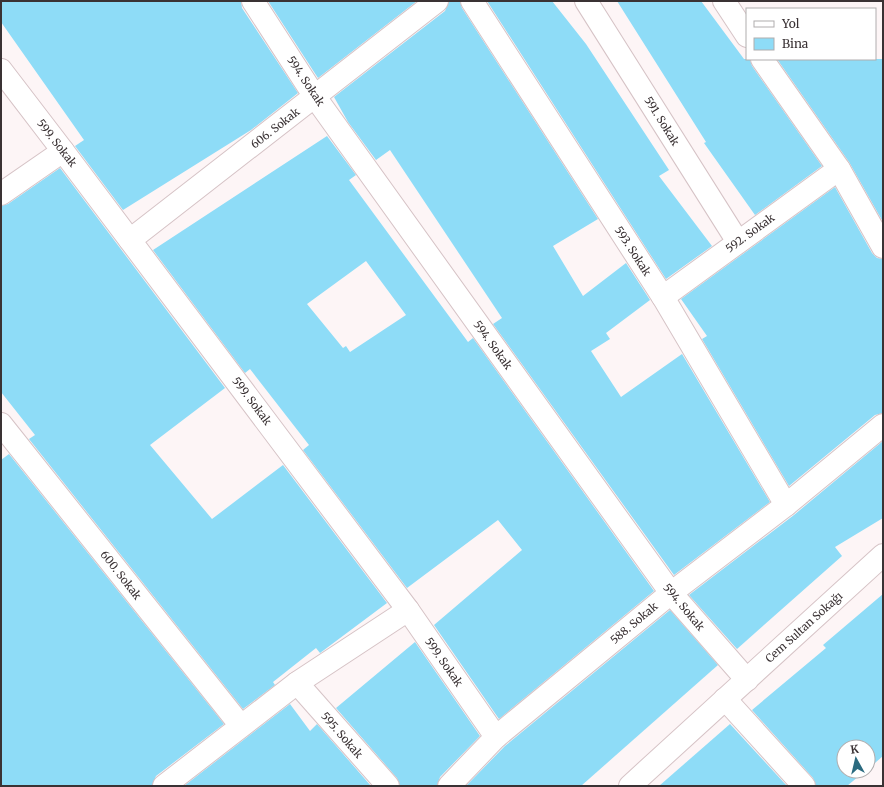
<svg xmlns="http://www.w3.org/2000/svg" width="884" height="787" viewBox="0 0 884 787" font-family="Merriweather,serif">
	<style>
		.building { fill: #8edcf7; fill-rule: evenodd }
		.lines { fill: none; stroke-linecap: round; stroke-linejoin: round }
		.minor-casing { stroke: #d6c3c6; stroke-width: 24 }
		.minor { stroke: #fff; stroke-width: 22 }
		.labels { text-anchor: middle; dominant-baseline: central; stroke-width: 3; stroke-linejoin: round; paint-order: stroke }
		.street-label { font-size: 11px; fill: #3a3234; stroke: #fff }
	</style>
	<rect width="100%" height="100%" fill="#fdf5f6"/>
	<g class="building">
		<path d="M1 1H241L242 8 298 93 251 130 123 210 75 146 84 140 1 22Z"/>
		<path d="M268 1H417L318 78Z"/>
		<path d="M449 1H460L462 8 598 219 553 246 583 296 626 263 650 300 606 333 610 339 591 351 621 397 682 354 770 502 674 575 493 324 502 318 390 150 376 160 348 122 334 97 445 11Z"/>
		<path d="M487 1H552L586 44 669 170 659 176 712 246 666 279Z"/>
		<path d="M617 1H701L744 59H750L752 66 822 166 755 215 704 143 706 142Z"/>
		<path d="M777 59H883V222L849 162Z"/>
		<path d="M327 136 356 175 349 180 468 342 473 338 654 591 499 719 434 625 522 550 498 520 407 588 303 450 309 445 250 369 245 373 153 250ZM366 261 406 315 350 352 346 346 343 348 307 304Z"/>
		<path d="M60 168 225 388 150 445 212 519 283 465 387 603 320 653 316 648 273 682 275 685 243 709 29 439 35 435 1 392V206L8 204Z"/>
		<path d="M835 187 872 253 877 258 883 259V413L875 415 789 486 702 339 707 336 681 299Z"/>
		<path d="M883 441V518L835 547 842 556 737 649 689 595 794 515Z"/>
		<path d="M9 454 224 724 156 776 152 786H1V460Z"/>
		<path d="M883 594V756L868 769V747H844V771H865L847 786H816L813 778 752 710 826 648 823 645Z"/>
		<path d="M670 610 718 665 581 786H466L505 746Z"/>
		<path d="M415 642 480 736 440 777 437 786H400L397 778 336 708Z"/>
		<path d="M290 704 310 731 317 724 371 786H184Z"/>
		<path d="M730 724 787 786H659Z"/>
	</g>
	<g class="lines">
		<g class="minor-casing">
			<g id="minor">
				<path d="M253 1 315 97 671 593 747 680"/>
				<path d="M472 1 663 297 786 505"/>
				<path d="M586 1 738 242"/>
				<path d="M724 1 747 36"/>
				<path d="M762 59 839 169 883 247"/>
				<path d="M1 70 63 151 408 610 496 737"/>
				<path d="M1 194 63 151"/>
				<path d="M130 240 437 1"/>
				<path d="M663 297 839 169"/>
				<path d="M1 424 241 726"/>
				<path d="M297 683 388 786"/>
				<path d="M725 699 804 786"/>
				<path d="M164 786 297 683 408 610"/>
				<path d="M449 786 496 737 671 593 786 505 883 425"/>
				<path d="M630 786 883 555"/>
			</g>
		</g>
		<use href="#minor" class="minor"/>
	</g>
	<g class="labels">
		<g class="street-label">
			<text transform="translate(306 81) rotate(56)">594. Sokak</text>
			<text transform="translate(662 121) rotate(58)">591. Sokak</text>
			<text transform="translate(275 128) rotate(-38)">606. Sokak</text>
			<text transform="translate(57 143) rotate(52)">599. Sokak</text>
			<text transform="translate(750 233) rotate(-36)">592. Sokak</text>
			<text transform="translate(633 251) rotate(57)">593. Sokak</text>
			<text transform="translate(493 345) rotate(54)">594. Sokak</text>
			<text transform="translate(252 401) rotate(53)">599. Sokak</text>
			<text transform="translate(121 575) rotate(52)">600. Sokak</text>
			<text transform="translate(684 607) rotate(50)">594. Sokak</text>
			<text transform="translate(634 623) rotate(-40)">588. Sokak</text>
			<text transform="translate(804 627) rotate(-42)">Cem Sultan Sokağı</text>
			<text transform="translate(444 662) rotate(55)">599. Sokak</text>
			<text transform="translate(342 735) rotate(49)">595. Sokak</text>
		</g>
	</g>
	<rect width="884" height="787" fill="none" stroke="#3a3234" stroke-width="4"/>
	<rect x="746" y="8" width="130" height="52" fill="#ffffff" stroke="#b0adae"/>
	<rect x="754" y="21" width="20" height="6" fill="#ffffff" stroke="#b0adae"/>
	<text x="782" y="28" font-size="12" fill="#3a3234">Yol</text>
	<rect x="754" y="38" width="20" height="12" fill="#8edcf7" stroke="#b0adae"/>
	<text x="782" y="48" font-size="12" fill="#3a3234">Bina</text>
	<g transform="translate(856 759) rotate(352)"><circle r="19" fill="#ffffff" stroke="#b0adae"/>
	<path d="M0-3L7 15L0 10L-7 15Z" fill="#2b6a7f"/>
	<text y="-6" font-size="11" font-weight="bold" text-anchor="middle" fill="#3a3234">K</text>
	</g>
</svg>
